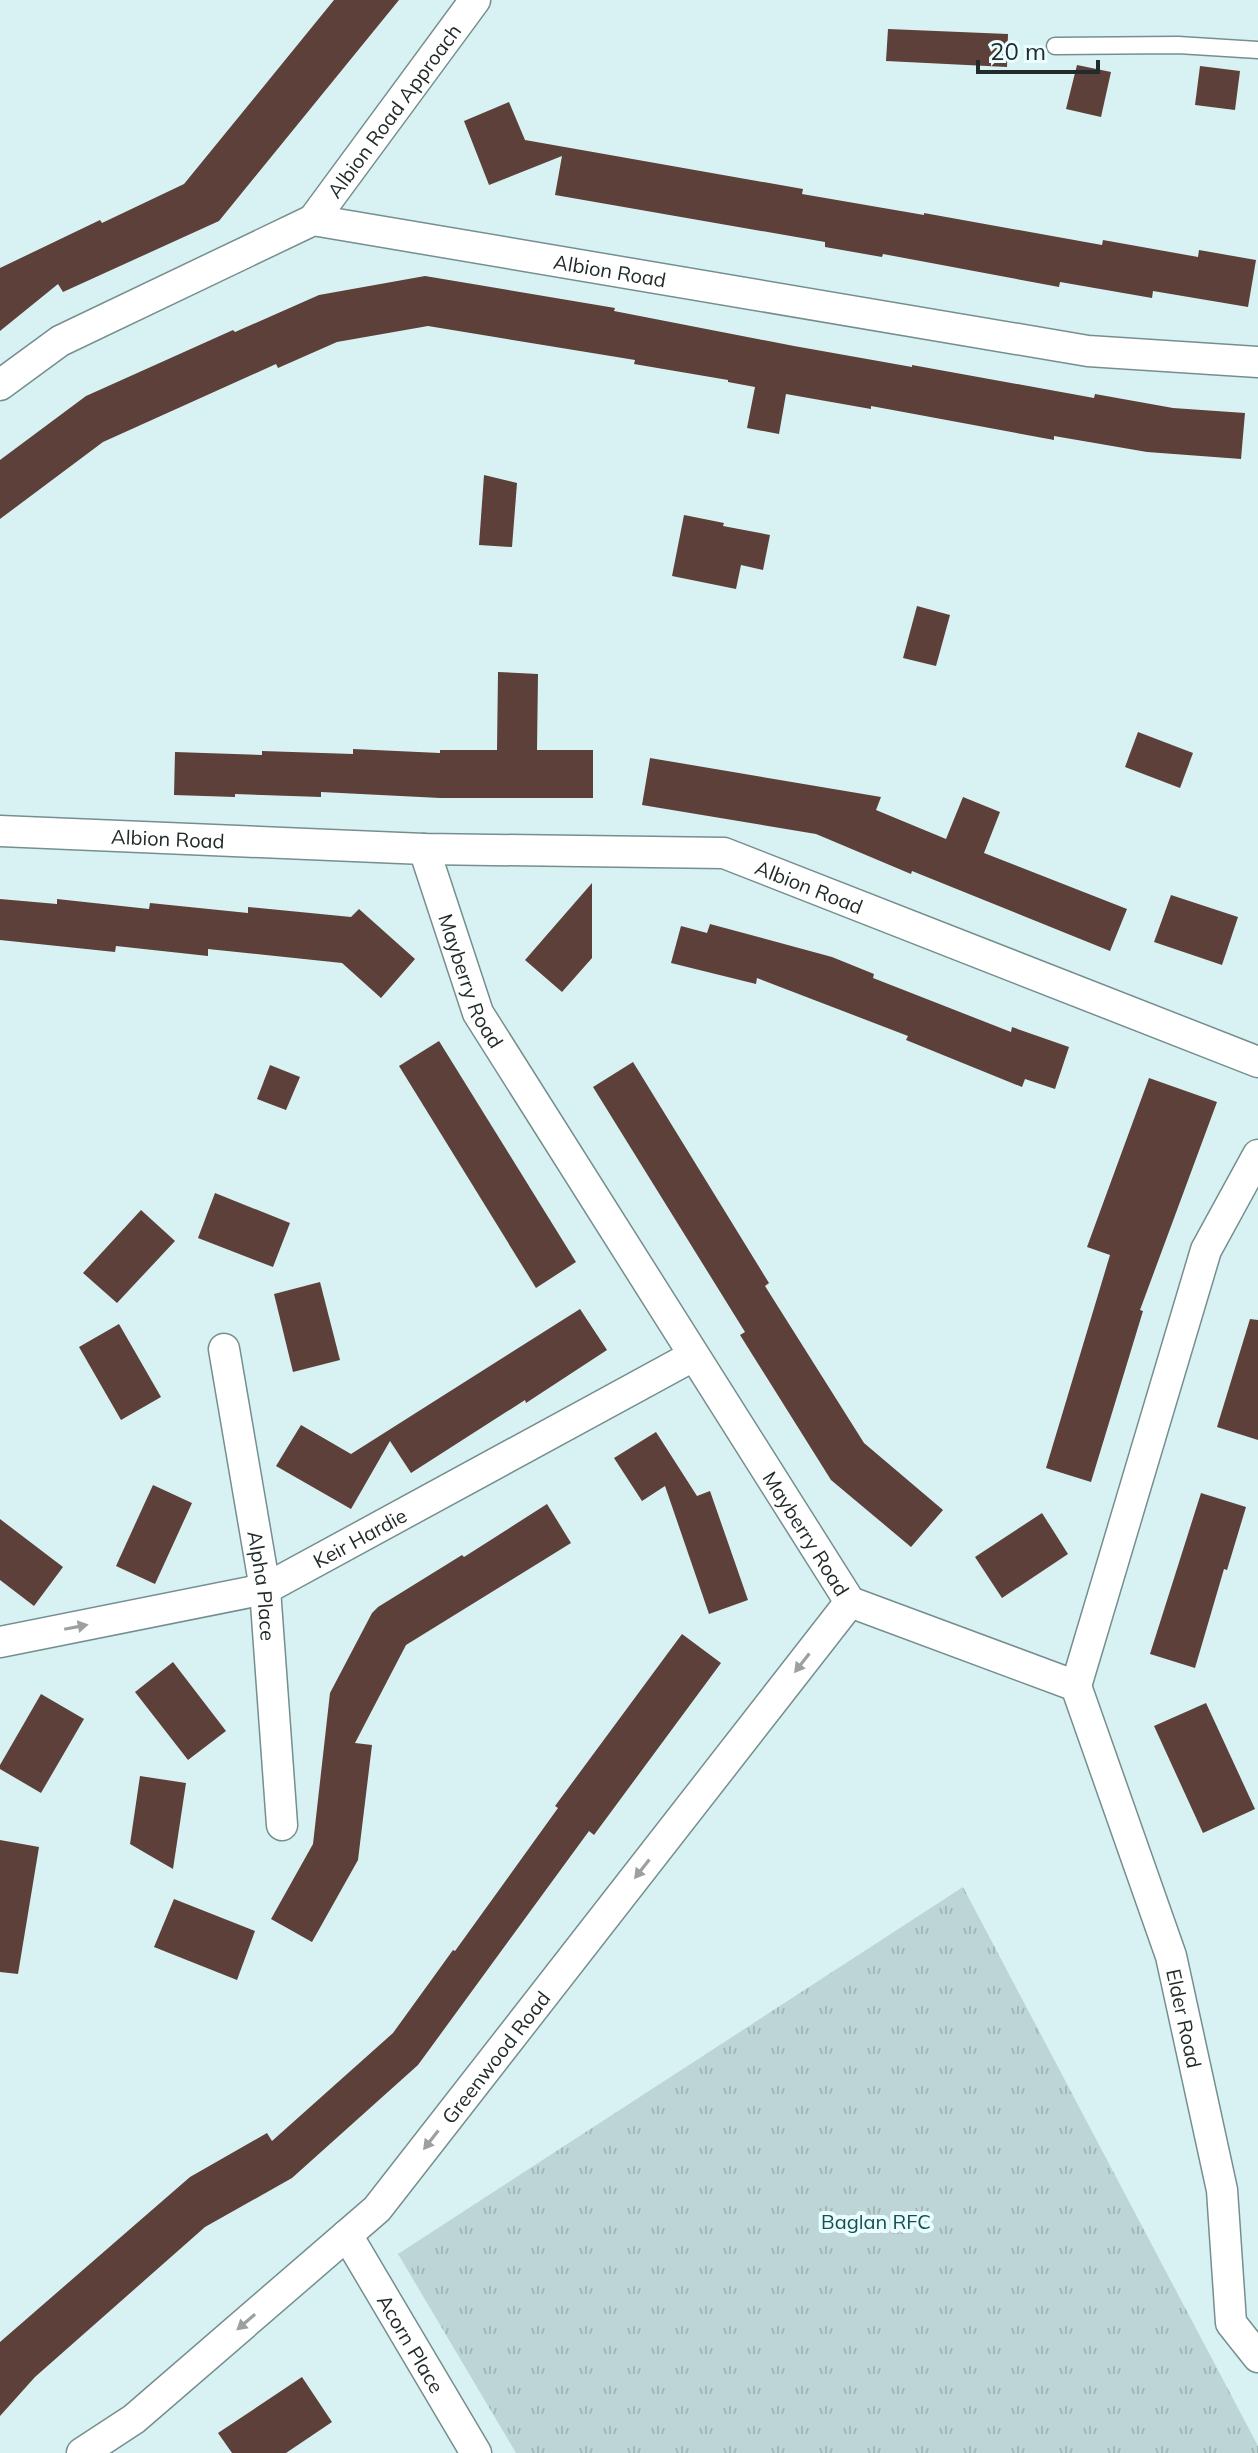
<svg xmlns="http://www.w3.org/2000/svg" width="1258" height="2453" viewBox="0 0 1258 2453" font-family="Mulish,sans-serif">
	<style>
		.grass { fill: url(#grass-tufts) }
		.building { fill: #5d4039 }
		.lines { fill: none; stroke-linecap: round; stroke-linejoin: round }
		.lane-casing { stroke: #768e8e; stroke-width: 19 }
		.street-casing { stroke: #768e8e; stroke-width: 33 }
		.lane { stroke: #fff; stroke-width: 16 }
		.street { stroke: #fff; stroke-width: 30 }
		.oneway { fill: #9ca0a0 }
		.labels { text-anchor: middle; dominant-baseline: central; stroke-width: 8; stroke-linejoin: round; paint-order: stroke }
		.street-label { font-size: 20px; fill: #222b2b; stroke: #eafeff }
		.park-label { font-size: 20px; fill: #134e50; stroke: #eafeff }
	</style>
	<defs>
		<pattern id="grass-tufts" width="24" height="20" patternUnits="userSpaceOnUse" patternTransform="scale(2)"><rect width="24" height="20" fill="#bdd5d6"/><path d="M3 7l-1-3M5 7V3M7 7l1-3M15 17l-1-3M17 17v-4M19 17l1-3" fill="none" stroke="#a2b7b8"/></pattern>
	</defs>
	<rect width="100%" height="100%" fill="#d8f2f3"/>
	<path class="grass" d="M963 1887 1258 2446V2453H516L398 2254Z"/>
	<g class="building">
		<path d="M334 0H399L219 221 63 292 58 284 0 331V268L100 220 102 223 184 184Z"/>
		<path d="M888 29 1008 34 1007 67 886 61Z"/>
		<path d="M1077 65 1111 72 1101 117 1066 109Z"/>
		<path d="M1200 66 1240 71 1235 110 1195 105Z"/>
		<path d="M509 102 525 140 803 189 802 194 924 215V213L1102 245 1103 240 1198 257 1199 250 1256 260 1248 307 1153 291 1152 298 1060 282 1059 287 883 254 882 257 825 247V242L555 195 562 156 489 185 464 121Z"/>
		<path d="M425 276 615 308 614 311 794 346 912 367V365L1094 398 1095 394 1173 408 1245 413 1241 459 1147 452 1054 436V440L871 406V409L786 394 779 434 747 428 755 387 728 382V380L634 364 635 360 428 326 337 342 278 368 276 364 103 442 0 519V460L86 396 233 330 235 332 319 295Z"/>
		<path d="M484 475 517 483 512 547 479 545Z"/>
		<path d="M684 515 724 523 723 526 770 535 763 570 741 565 736 589 672 576Z"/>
		<path d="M917 606 950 615 936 666 903 658Z"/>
		<path d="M498 672 538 674 537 750H593V798H440L321 792V797L235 794V797L174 795 175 752 262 755V751L353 754V749L440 753V750H497Z"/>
		<path d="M1138 732 1193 753 1180 788 1125 767Z"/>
		<path d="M650 758 881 797 876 810 946 839 963 797 1000 812 984 853 1127 909 1110 951 912 871 911 874 816 834 642 805Z"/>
		<path d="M592 883V958L562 992 525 960Z"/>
		<path d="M1171 895 1238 917 1222 965 1154 942Z"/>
		<path d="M0 899 57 904V899L149 909 150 903 248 913V907L351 917 359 909 415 959 381 998 342 963 208 949V956L116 946 115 952 0 940Z"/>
		<path d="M710 924 832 957 874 974 873 978 1011 1032 1012 1027 1069 1047 1055 1089 1025 1079 1022 1087 906 1040 908 1036 757 978 756 984 671 963 681 926 707 933Z"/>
		<path d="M439 1041 576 1262 536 1288 399 1066Z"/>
		<path d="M633 1062 769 1283 765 1286 864 1443 943 1510 911 1547 831 1480 740 1335 745 1332 593 1087Z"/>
		<path d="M270 1065 300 1077 286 1110 257 1099Z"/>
		<path d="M1149 1078 1217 1102 1140 1310 1143 1311 1091 1482 1046 1468 1110 1255 1087 1247Z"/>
		<path d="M215 1193 290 1223 273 1267 198 1238Z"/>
		<path d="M141 1210 175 1241 117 1303 83 1273Z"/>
		<path d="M320 1282 340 1360 293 1372 274 1294Z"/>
		<path d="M580 1309 607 1350 526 1403 525 1400 411 1473 390 1441 351 1509 276 1466 301 1425 351 1454Z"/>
		<path d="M1250 1319 1258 1320V1440L1217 1427Z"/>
		<path d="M119 1324 161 1397 121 1420 79 1347Z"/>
		<path d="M656 1432 697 1496 710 1491 748 1600 709 1614 665 1486 642 1501 614 1458Z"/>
		<path d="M153 1485 192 1503 155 1584 116 1566Z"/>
		<path d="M1201 1493 1246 1507 1227 1570 1224 1569 1195 1668 1150 1654Z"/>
		<path d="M547 1504 571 1543 406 1645 355 1743 372 1745 358 1860 312 1942 271 1919 313 1844 330 1693 372 1613 378 1607 462 1555 464 1557Z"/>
		<path d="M1042 1513 1068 1554 1002 1598 975 1557Z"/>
		<path d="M0 1519 63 1567 34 1606 0 1580Z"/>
		<path d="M682 1634 721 1663 594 1835 589 1831 418 2065 292 2178 205 2227 35 2377 0 2416V2342L190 2177 267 2133 272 2141 393 2033 453 1950 455 1951 558 1808 555 1806Z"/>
		<path d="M173 1662 226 1731 188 1760 135 1692Z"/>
		<path d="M41 1694 84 1719 41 1793 0 1769V1765Z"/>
		<path d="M1206 1703 1255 1809 1203 1833 1154 1726Z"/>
		<path d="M140 1776 186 1783 173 1869 130 1844Z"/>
		<path d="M0 1840 39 1847 18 1974 0 1972Z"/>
		<path d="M174 1899 255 1931 237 1980 154 1947Z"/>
		<path d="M302 2377 332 2422 286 2453H232L218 2433Z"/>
	</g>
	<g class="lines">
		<g class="lane-casing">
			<path id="lane" d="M1055 46 1178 45 1258 50"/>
		</g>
		<g class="street-casing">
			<g id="street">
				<path id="s1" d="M313 220 475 0"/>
				<path id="s2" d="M0 385 60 341 313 220 1088 351 1258 362"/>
				<path id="s3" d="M0 831 424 849 724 853 1258 1062"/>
				<path id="s4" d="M424 849 478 1013 850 1602 1076 1686 1206 1250 1258 1155"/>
				<path id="s5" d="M224 1349 265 1589 282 1825"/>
				<path id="s6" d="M0 1642 265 1589 693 1356"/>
				<path id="s7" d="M1076 1686 1171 1956 1222 2190 1231 2323 1258 2357"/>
				<path id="s8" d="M347 2235 476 2453"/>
				<path id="s9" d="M82 2453 134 2419 377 2209 850 1602"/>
			</g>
		</g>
		<use href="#lane" class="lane"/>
		<use href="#street" class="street"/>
	</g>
	<defs><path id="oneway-solid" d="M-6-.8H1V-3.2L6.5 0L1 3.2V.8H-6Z" transform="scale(2)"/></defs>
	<g class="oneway">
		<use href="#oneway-solid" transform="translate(76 1627) rotate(-11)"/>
		<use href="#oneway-solid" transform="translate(802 1663) rotate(128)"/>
		<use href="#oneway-solid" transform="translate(642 1869) rotate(128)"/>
		<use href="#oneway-solid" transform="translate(431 2140) rotate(128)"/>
		<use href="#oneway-solid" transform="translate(246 2322) rotate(139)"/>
	</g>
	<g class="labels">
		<g class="street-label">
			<text stroke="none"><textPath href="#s1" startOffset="136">Albion Road Approach</textPath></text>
			<text stroke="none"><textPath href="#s2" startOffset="656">Albion Road</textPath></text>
			<text stroke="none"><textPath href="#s3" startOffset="168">Albion Road</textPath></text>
			<text stroke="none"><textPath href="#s3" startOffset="816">Albion Road</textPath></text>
			<text stroke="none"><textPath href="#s4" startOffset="140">Mayberry Road</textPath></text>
			<text stroke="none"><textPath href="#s4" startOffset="788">Mayberry Road</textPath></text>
			<text stroke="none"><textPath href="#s6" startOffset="378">Keir Hardie</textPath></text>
			<text stroke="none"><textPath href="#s5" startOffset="240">Alpha Place</textPath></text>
			<text stroke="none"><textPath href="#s7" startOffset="350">Elder Road</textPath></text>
			<text stroke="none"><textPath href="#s9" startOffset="576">Greenwood Road</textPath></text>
			<text stroke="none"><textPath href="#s8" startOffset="126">Acorn Place</textPath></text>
		</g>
		<g class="park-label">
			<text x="876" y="2221">Baglan RFC</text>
		</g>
	</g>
	<path d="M978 60v12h120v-12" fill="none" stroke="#222b2b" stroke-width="4"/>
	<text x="990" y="60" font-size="24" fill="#222b2b" stroke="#eafeff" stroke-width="6" paint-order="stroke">20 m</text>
</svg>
